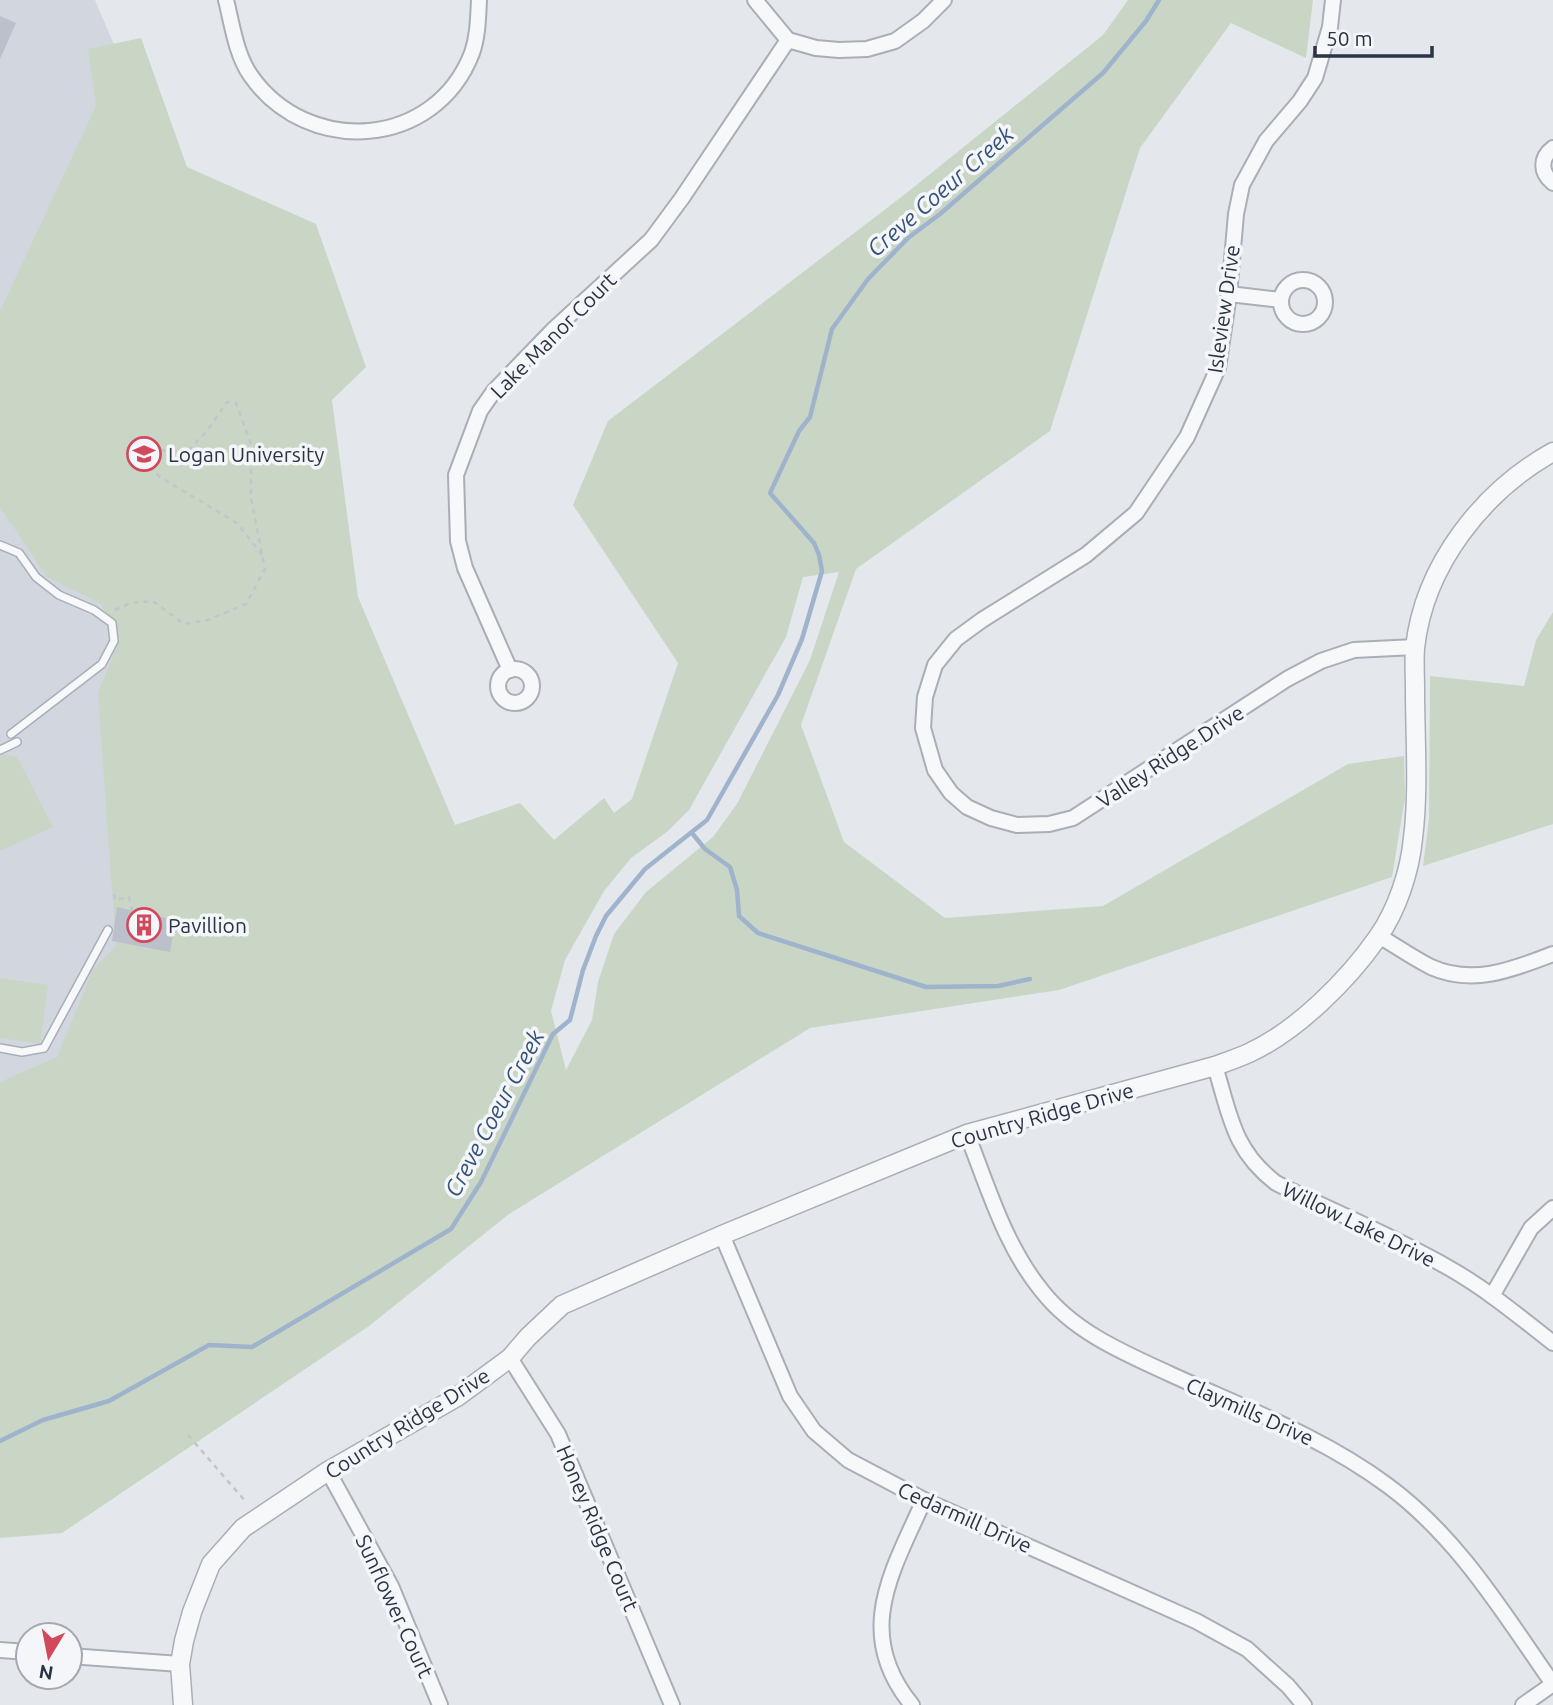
<svg xmlns="http://www.w3.org/2000/svg" width="1553" height="1705" viewBox="0 0 1553 1705" font-family="Ubuntu,sans-serif">
	<style>
		.built { fill: #d2d6de }
		.green { fill: #c9d6c5; fill-rule: evenodd }
		.lines { fill: none; stroke-linecap: round; stroke-linejoin: round }
		.stream { stroke: #9fb4cc; stroke-width: 4.5 }
		.building { fill: #bbc0ca }
		.service-casing { stroke: #a9aeb7; stroke-width: 10 }
		.minor-casing { stroke: #a9aeb7; stroke-width: 18 }
		.tertiary-casing { stroke: #a9aeb7; stroke-width: 21 }
		.path { stroke: #c2c5cb; stroke-width: 2.5; stroke-dasharray: 5 5; stroke-linecap: butt }
		.service { stroke: #f7f8fa; stroke-width: 7 }
		.minor { stroke: #f7f8fa; stroke-width: 14 }
		.tertiary { stroke: #f7f8fa; stroke-width: 18 }
		.labels { text-anchor: middle; dominant-baseline: central; stroke-width: 7; stroke-linejoin: round; paint-order: stroke }
		.street-label { font-size: 21px; fill: #2b3445; stroke: #f4f6f9 }
		.poi-label { font-size: 21px; fill: #2b3445; stroke: #f4f6f9; text-anchor: start }
		.water-label { font-size: 23px; font-style: italic; fill: #34527a; stroke: #f4f6f9 }
	</style>
	<rect width="100%" height="100%" fill="#e4e7ec"/>
	<path class="built" d="M0 0H95L510 974 0 1184Z"/>
	<g class="green">
		<path d="M1128 0H1313L1306 58 1231 23 1140 148 1050 431 856 569 801 725 844 842 945 918 1103 906 1348 764 1404 756 1405 798 1392 877 1059 990 810 1028 509 1214 369 1326 62 1533 0 1538V1082L57 1057 93 969 116 946 98 693 120 639 101 604 47 577 0 507V311L96 106 88 49 141 38 187 167 316 224 366 367 332 400 358 597 455 825 520 803 554 840 604 798 614 813 632 799 678 663 573 505 608 421 904 195 1103 35ZM839 572 810 660 737 804 713 837 646 892 614 934 598 982 592 1020 566 1070 551 1011 565 960 604 891 631 858 668 831 689 810 786 637 803 577Z"/>
		<path d="M1553 612V824L1423 866 1429 819 1430 676 1524 686 1536 640Z"/>
		<path d="M0 754 17 757 53 827 0 851Z"/>
		<path d="M0 978 48 985 40 1044 0 1038Z"/>
	</g>
	<g class="lines">
		<g class="stream">
			<path d="M692 833 705 849 730 867 737 890 739 916 758 933 926 987 998 986 1030 979"/>
			<path d="M0 1441 43 1420 109 1401 209 1345 252 1347 451 1229 481 1182 553 1034 570 1020 583 970 596 936 606 916 645 869 707 820 778 695 802 639 822 571 819 555 814 543 770 493 799 431 810 417 832 329 868 279 908 238 940 214 1103 73 1146 21 1159 0"/>
		</g>
	</g>
	<g class="building">
		<path d="M0 16 16 23 0 59Z"/>
		<path d="M117 907 175 920 170 952 112 941Z"/>
	</g>
	<g class="lines">
		<g class="service-casing">
			<g id="service">
				<path d="M0 545 19 553 36 577 59 595 94 610 112 623 114 641 102 664 11 734"/>
				<path d="M0 750 17 742"/>
				<path d="M0 1048 22 1052 44 1048 108 930"/>
			</g>
		</g>
		<g class="minor-casing">
			<g id="minor">
				<path d="M226 0C232 24 236 55 251 76 308 157 435 149 472 53 478 36 478 18 479 0"/>
				<path d="M755 0 788 40 816 48 839 50 867 49 895 41 923 21 944 0"/>
				<path d="M1333 0 1330 27 1315 78 1300 101 1266 141 1242 185 1236 214 1229 294 1218 368 1187 437 1136 513 1086 555 982 620 956 639 935 665 925 697 923 728 935 770 951 793 967 807 991 818 1017 825 1049 824 1073 818 1287 679 1321 661 1354 650 1415 647"/>
				<path d="M1553 148C1540 158 1540 172 1553 183"/>
				<circle cx="1303" cy="302" r="22"/>
				<path d="M1229 294 1281 300"/>
				<circle cx="515" cy="686" r="17"/>
				<path d="M510 670 465 568 458 541 456 475 480 411 494 391 552 331 651 240 682 198 788 40"/>
				<path d="M1379 936C1396 946 1413 958 1431 967 1473 986 1514 969 1553 954"/>
				<path d="M1215 1066C1230 1115 1233 1150 1276 1183 1333 1212 1393 1236 1449 1268 1486 1289 1520 1317 1553 1343"/>
				<path d="M967 1134C988 1187 1005 1246 1042 1291 1074 1332 1124 1353 1170 1374 1244 1408 1321 1436 1387 1485 1458 1537 1504 1614 1553 1684"/>
				<path d="M722 1235 790 1396 814 1431 848 1460 924 1500 1196 1621 1247 1649 1288 1686 1304 1705"/>
				<path d="M1492 1296 1531 1228 1553 1208"/>
				<path d="M510 1358 558 1434 672 1705"/>
				<path d="M328 1471 391 1586 440 1705"/>
				<path d="M0 1650 28 1652"/>
				<path d="M70 1656 180 1664"/>
				<path d="M912 1705C853 1633 892 1572 924 1500"/>
				<path d="M1523 1705 1553 1684"/>
			</g>
		</g>
		<g class="tertiary-casing">
			<path id="tertiary" d="M183 1705 180 1664 184 1641 192 1612 211 1564 243 1528 328 1471 457 1397 510 1358 528 1337 562 1305 722 1235 967 1134 1215 1066C1226 1062 1238 1058 1249 1053 1297 1031 1348 980 1378 937 1397 910 1410 871 1413 838 1419 790 1415 739 1415 690 1415 676 1414 661 1415 648 1424 565 1483 491 1553 452"/>
		</g>
		<g class="path">
			<path d="M115 610 130 603 153 601 184 624 208 620 246 604 265 569 251 498V444L236 403 227 402 207 431 185 454H170L158 448 141 458 160 477 237 523 262 555"/>
			<path d="M114 894 115 900 129 897 132 910"/>
			<path d="M188 1435 246 1502"/>
		</g>
		<use href="#service" class="service"/>
		<use href="#minor" class="minor"/>
		<use href="#tertiary" class="tertiary"/>
	</g>
	<defs>
		<g id="university-ring" transform="scale(1.75)"><circle r="9.5" fill="#f4f6f9" stroke="#d1495b" stroke-width="1.5"/><path d="M0-5L7-2L0 1L-7-2ZM-4 1L0 2.5L4 1V4Q0 6-4 4Z" fill="#d1495b"/></g>
		<g id="building-ring" transform="scale(1.75)"><circle r="9.5" fill="#f4f6f9" stroke="#d1495b" stroke-width="1.5"/><path d="M-4-6H4V6H1V3H-1V6H-4ZM-2.5-4.3h1.7v1.8h-1.7ZM.8-4.3h1.7v1.8H.8ZM-2.5-1h1.7V.8h-1.7ZM.8-1h1.7V.8H.8Z" fill="#d1495b"/></g>
	</defs>
	<g fill-rule="evenodd">
		<use href="#university-ring" x="144" y="454"/>
		<use href="#building-ring" x="144" y="925"/>
	</g>
	<g class="labels">
		<g class="street-label">
			<text transform="translate(1223 309) rotate(-82)">Isleview Drive</text>
			<text transform="translate(553 335) rotate(-45)">Lake Manor Court</text>
			<text transform="translate(1170 756) rotate(-33)">Valley Ridge Drive</text>
			<text transform="translate(1042 1115) rotate(-16)">Country Ridge Drive</text>
			<text transform="translate(1359 1224) rotate(26)">Willow Lake Drive</text>
			<text transform="translate(1250 1411) rotate(24)">Claymills Drive</text>
			<text transform="translate(407 1423) rotate(-32)">Country Ridge Drive</text>
			<text transform="translate(965 1517) rotate(24)">Cedarmill Drive</text>
			<text transform="translate(598 1528) rotate(67)">Honey Ridge Court</text>
			<text transform="translate(395 1606) rotate(65)">Sunflower Court</text>
		</g>
		<g class="poi-label">
			<text x="168" y="454">Logan University</text>
			<text x="168" y="925">Pavillion</text>
		</g>
		<g class="water-label">
			<text transform="translate(940 191) rotate(-41)">Creve Coeur Creek</text>
			<text transform="translate(494 1113) rotate(-62)">Creve Coeur Creek</text>
		</g>
	</g>
	<g transform="translate(49 1656) rotate(190)"><circle r="33" fill="#f4f6f9" stroke="#a4a8b1" stroke-width="2"/>
	<path d="M0-5L12 26L0 18L-12 26Z" fill="#d1495b"/>
	<text y="-10" font-size="19" font-weight="bold" text-anchor="middle" fill="#2b3445">N</text>
	</g>
	<path d="M1315 46v10h117v-10" fill="none" stroke="#2b3445" stroke-width="3.5"/>
	<text x="1326" y="46" font-size="21" fill="#2b3445" stroke="#f4f6f9" stroke-width="5" paint-order="stroke">50 m</text>
</svg>
